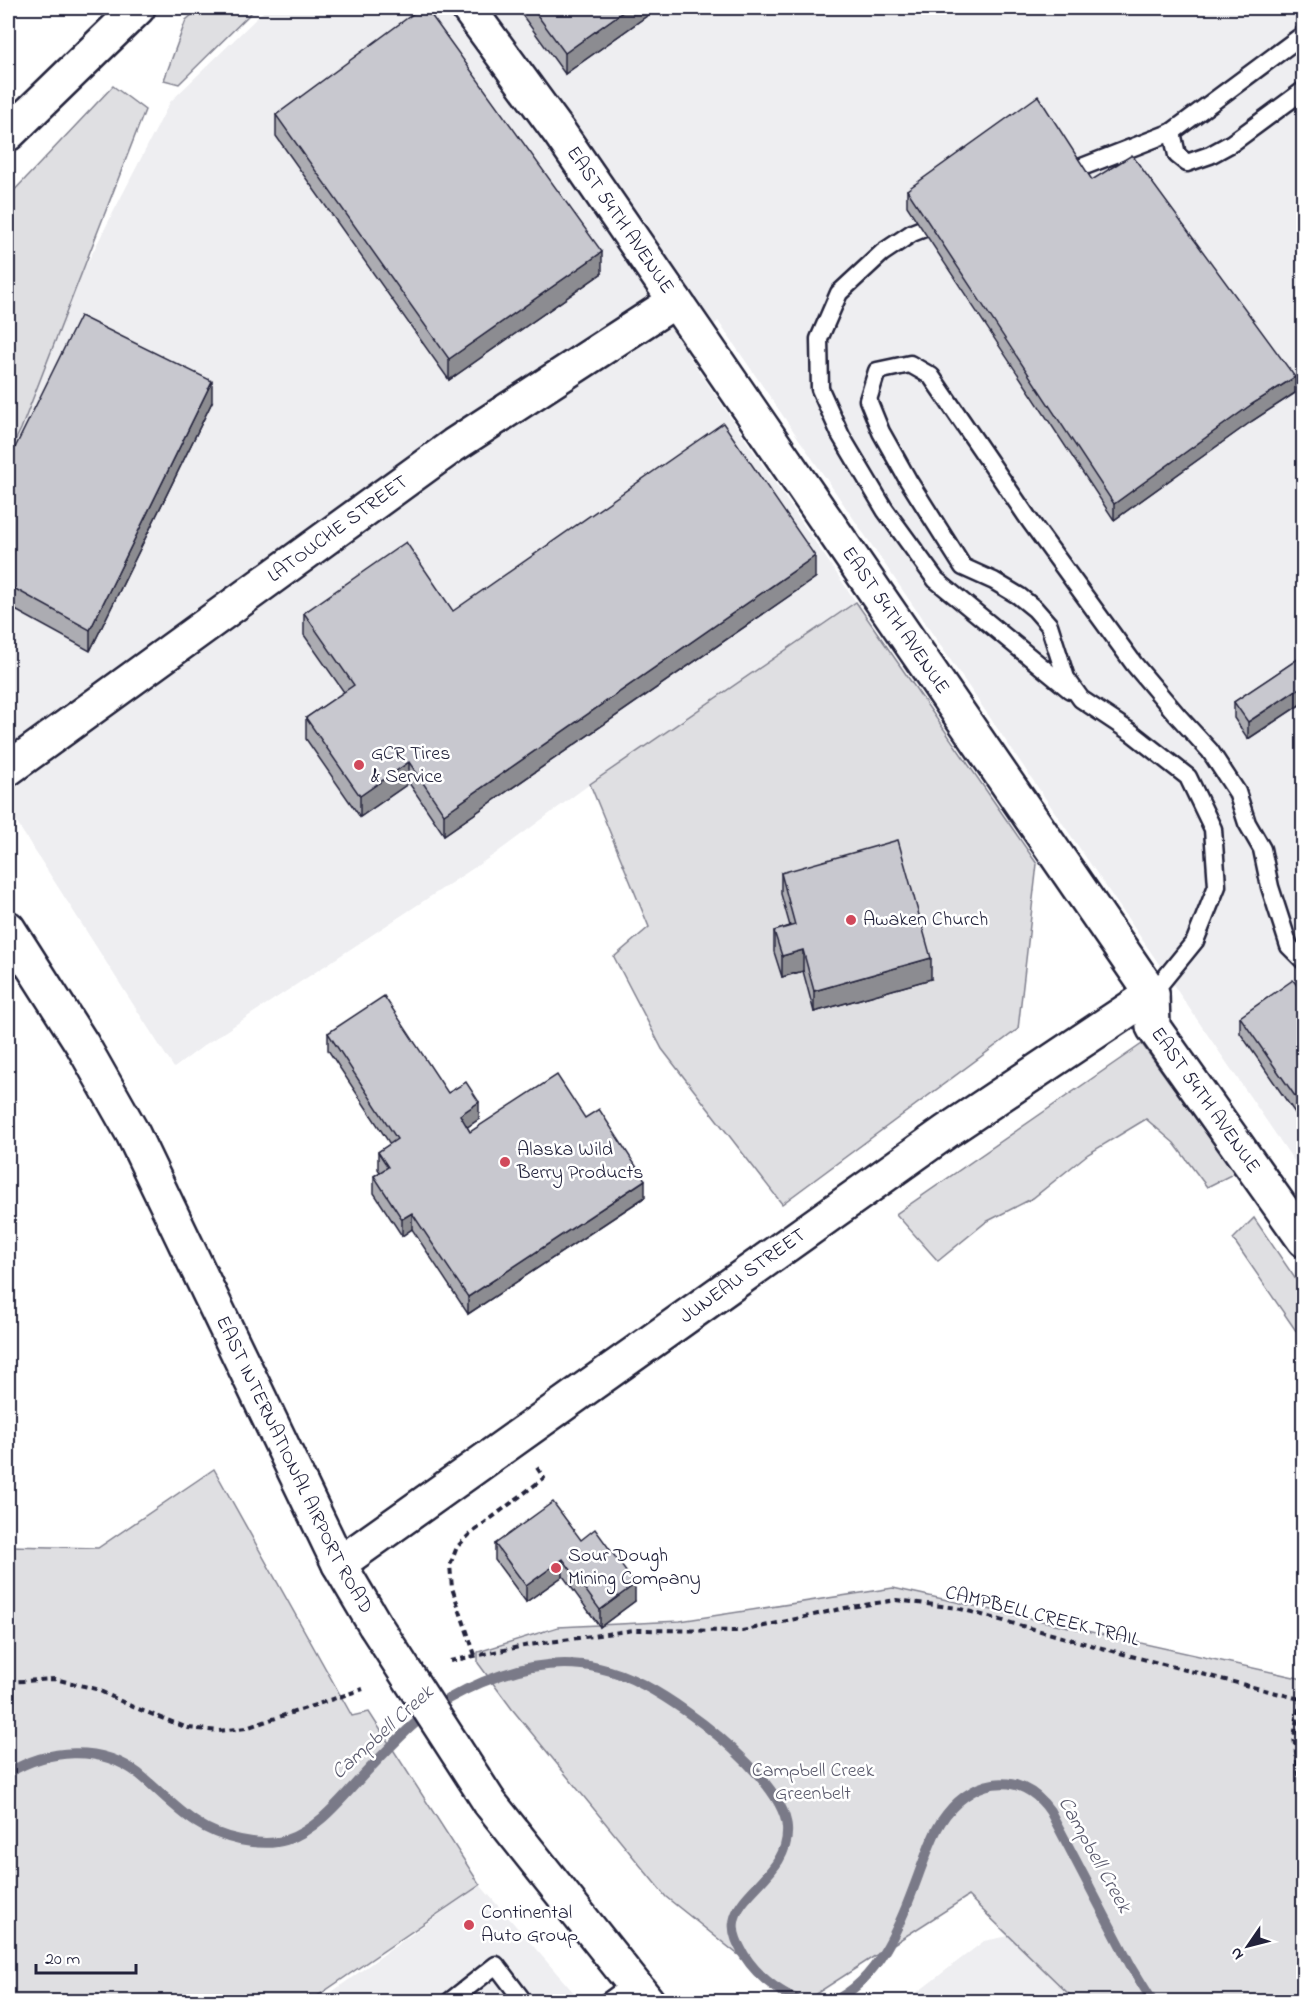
<svg xmlns="http://www.w3.org/2000/svg" width="1311" height="2009" viewBox="0 0 1311 2009" font-family="'Indie Flower',sans-serif">
	<style>
		.built { fill: #eeeef1 }
		.green { fill: #dfdfe2; stroke: #80808e; stroke-width: 1.5 }
		.lines { fill: none; stroke-linecap: round; stroke-linejoin: round }
		.stream { stroke: #7a7a88; stroke-width: 10 }
		.service-casing { stroke: #22223b; stroke-width: 21 }
		.minor-casing { stroke: #22223b; stroke-width: 38 }
		.secondary-casing { stroke: #22223b; stroke-width: 38 }
		.path { stroke: #22223b; stroke-width: 4; stroke-dasharray: 6 4.5; stroke-linecap: butt }
		.service { stroke: #fff; stroke-width: 16 }
		.minor { stroke: #fff; stroke-width: 33 }
		.secondary { stroke: #fff; stroke-width: 33 }
		.secondary-bridge-casing { stroke: #22223b; stroke-width: 38; stroke-linecap: butt }
		.secondary-bridge { stroke: #fff; stroke-width: 33 }
		.wall { fill: #acacb2; stroke: #22223b; stroke-width: 1.5 }
		.shaded-wall { fill: #8c8c91; stroke: #22223b; stroke-width: 1.5 }
		.building { fill: #c8c8cf; stroke: #22223b; stroke-width: 1.5 }
		.poi-dot { fill: #d1495b; stroke: #fff; stroke-width: 2 }
		.labels { text-anchor: middle; dominant-baseline: central; stroke-width: 5; stroke-linejoin: round; paint-order: stroke }
		.street-label { font-size: 20px; fill: #22223b; stroke: #fff }
		.poi-label { font-size: 20px; fill: #22223b; stroke: #fff; text-anchor: start }
		.park-label { font-size: 20px; fill: #5b5b6d; stroke: #fff }
		.water-label { font-size: 21px; font-style: italic; fill: #5c5c6f; stroke: #fff }
	</style>
	<rect width="100%" height="100%" fill="#fff"/>
	<filter id="ink" filterUnits="userSpaceOnUse"><feTurbulence type="fractalNoise" baseFrequency=".0167" numOctaves="2"/><feDisplacementMap in="SourceGraphic" scale="12" xChannelSelector="R" yChannelSelector="G"/><feConvolveMatrix kernelMatrix="1 2 1 2 8 2 1 2 1" color-interpolation-filters="sRGB"/></filter>
	<g filter="url(#ink)">
		<g class="built">
			<path d="M267 8H1303V1174L718 321 688 355 856 602 590 784 495 854 206 1044 174 1068 8 809V417L170 102Z"/>
			<path d="M480 1885 581 2001 318 2002Z"/>
			<path d="M1009 1936 1076 2001H906L984 1941Z"/>
		</g>
		<g class="green">
			<path d="M200 8H256L179 84 164 80 186 20Z"/>
			<path d="M113 86 145 110 21 429 8 455V197Z"/>
			<path d="M856 602 1037 864 1018 1029 782 1204 662 1049 614 957 649 927 590 784Z"/>
			<path d="M1142 1044 1235 1173 1207 1187 1174 1143 1146 1119 1088 1154 1033 1198 986 1222 938 1261 896 1214Z"/>
			<path d="M1254 1218 1303 1290V1341L1233 1239Z"/>
			<path d="M214 1469 352 1716 369 1712 480 1885 310 2001H8V1546L98 1548Z"/>
			<path d="M893 1588 1303 1679V2001H1076L968 1896 805 2001H796L666 1897 512 1709 478 1663V1652L558 1627 680 1621Z"/>
		</g>
		<g class="lines">
			<g class="stream">
				<path d="M8 1773C48 1749 100 1744 139 1774 174 1803 192 1830 240 1840 255 1843 271 1845 286 1840 322 1828 347 1791 373 1765 395 1742 420 1715 448 1699 493 1674 547 1656 599 1668 631 1675 660 1693 687 1712 717 1733 785 1789 787 1828 790 1872 738 1891 734 1922 732 1934 739 1946 744 1955 758 1977 779 1992 802 2002"/>
				<path d="M831 2002C882 1980 903 1916 921 1868 927 1853 932 1836 941 1822 968 1780 1018 1766 1050 1811L1131 1966 1153 2002"/>
			</g>
			<g class="service-casing">
				<g id="service">
					<path d="M1304 34 1172 132 1177 155 1187 163 1210 155 1232 143 1304 90"/>
					<path d="M1064 174 1172 132"/>
					<path d="M942 221 912 233 882 253 839 293 819 339 820 389 841 436 885 510 936 580 1070 690"/>
					<path d="M1152 994 1195 941 1217 886 1213 829 1188 777 1132 733 1081 699 1066 678 1049 625 1035 609 1019 596 994 581 963 567 908 480 881 432 868 400 877 371 910 364 931 376 1030 521 1134 664 1177 715 1210 751 1237 792 1247 823 1262 849 1270 887 1289 946 1304 961"/>
					<path d="M449 2002 496 1965 524 2002"/>
					<path d="M607 2002 633 1983"/>
				</g>
			</g>
			<g class="minor-casing">
				<g id="minor">
					<path id="s1" d="M468 8 559 132 1152 994 1153 1027 1304 1240"/>
					<path id="s2" d="M8 769 454 445 675 301"/>
					<path id="s3" d="M339 1564 947 1131 1152 994"/>
				</g>
			</g>
			<g class="secondary-casing">
				<g id="secondary">
					<path d="M8 134 138 8"/>
					<path id="s4" d="M8 928 82 1044 133 1134 339 1564 375 1625"/>
					<path d="M490 1803 648 2002"/>
				</g>
			</g>
			<g class="path">
				<path d="M475 1655 452 1588 450 1565 457 1547 469 1535 544 1478 536 1466"/>
				<path d="M450 1661 529 1645 634 1630 742 1631 845 1608 896 1600 957 1608 1131 1656 1304 1700"/>
				<path d="M1304 1677 1294 1737 1299 1777 1304 1793"/>
				<path d="M8 1682 55 1679 96 1689 133 1707 188 1728 219 1731 246 1728 363 1689"/>
			</g>
			<use href="#service" class="service"/>
			<use href="#minor" class="minor"/>
			<use href="#secondary" class="secondary"/>
			<g class="secondary-bridge-casing">
				<path id="secondary-bridge" d="M375 1625 490 1803"/>
			</g>
			<use href="#secondary-bridge" class="secondary-bridge"/>
		</g>
		<g class="wall">
			<path d="M517 8H658L565 74Z"/>
			<path d="M276 115 602 273 449 380 276 136Z"/>
			<path d="M1092 180 1295 393 1252 421 1114 520 907 206V190Z"/>
			<path d="M212 402 90 651 8 606V462Z"/>
			<path d="M815 578 444 835 409 783 360 817 306 739V718L344 692 304 635V613L453 611Z"/>
			<path d="M1304 655V702L1248 739 1234 718V702Z"/>
			<path d="M781 873 931 979 814 1012 803 971 782 977 774 952V931L790 926 781 894Z"/>
			<path d="M1304 995V1126L1240 1033V1017Z"/>
			<path d="M328 1033 448 1093 479 1119 467 1127 470 1132 585 1118 645 1197 468 1314 412 1229 402 1236 374 1193V1176L380 1172 378 1169V1152L390 1144 328 1050Z"/>
			<path d="M581 1540 635 1601 600 1627 563 1576 526 1602 495 1560V1544Z"/>
		</g>
		<g class="shaded-wall">
			<path d="M628 8H658L565 74V53Z"/>
			<path d="M602 252V273L449 380V359Z"/>
			<path d="M1295 377V393L1252 421 1114 520V504L1252 404Z"/>
			<path d="M212 381V402L90 651V630Z"/>
			<path d="M815 556V578L444 835V814Z"/>
			<path d="M1304 685V702L1248 739V722Z"/>
			<path d="M409 762V783L360 817V796Z"/>
			<path d="M803 950V971L782 977V956Z"/>
			<path d="M931 958V979L814 1012V991Z"/>
			<path d="M479 1102V1119L460 1132V1115Z"/>
			<path d="M645 1180V1197L468 1314V1297Z"/>
			<path d="M412 1213V1229L402 1236V1219Z"/>
			<path d="M563 1559V1576L526 1602V1586Z"/>
			<path d="M635 1584V1601L600 1627V1610Z"/>
		</g>
		<g class="building">
			<path d="M421 8H426L602 252 449 359 276 115Z"/>
			<path d="M532 8H628L565 53Z"/>
			<path d="M1038 96 1092 180 1132 155 1295 377 1252 404 1114 504 907 190Z"/>
			<path d="M80 316 212 381 90 630 8 585V462Z"/>
			<path d="M723 423 815 556 444 814 409 762 360 796 306 718 354 685 304 613 406 542 453 611Z"/>
			<path d="M1304 655V685L1248 722 1234 702Z"/>
			<path d="M898 840 931 958 814 991 803 950 782 956 774 931 795 925 781 873Z"/>
			<path d="M1293 980 1304 995V1109L1240 1017Z"/>
			<path d="M384 996 448 1093 466 1082 479 1102 460 1115 470 1132 557 1075 585 1118 599 1109 645 1180 468 1297 412 1213 402 1219 374 1176 388 1167 378 1152 397 1139 328 1033Z"/>
			<path d="M553 1502 581 1540 595 1529 635 1584 600 1610 563 1559 526 1586 495 1544Z"/>
		</g>
	</g>
	<g class="poi-dot">
		<circle cx="359" cy="765" r="6"/>
		<circle cx="851" cy="920" r="6"/>
		<circle cx="505" cy="1162" r="6"/>
		<circle cx="556" cy="1568" r="6"/>
		<circle cx="469" cy="1925" r="6"/>
	</g>
	<g class="labels">
		<g class="street-label">
			<text stroke="none"><textPath href="#s1" startOffset="261">EAST 54TH AVENUE</textPath></text>
			<text stroke="none"><textPath href="#s2" startOffset="408">LATOUCHE STREET</textPath></text>
			<text stroke="none"><textPath href="#s1" startOffset="747">EAST 54TH AVENUE</textPath></text>
			<text stroke="none"><textPath href="#s1" startOffset="1323">EAST 54TH AVENUE</textPath></text>
			<text stroke="none"><textPath href="#s3" startOffset="496">JUNEAU STREET</textPath></text>
			<text stroke="none"><textPath href="#s4" startOffset="609">EAST INTERNATIONAL AIRPORT ROAD</textPath></text>
			<text transform="translate(1042 1617) rotate(14)">CAMPBELL CREEK TRAIL</text>
		</g>
		<g class="poi-label">
			<text x="371" y="754">GCR Tires<tspan x="371" dy="23">&amp; Service</tspan></text>
			<text x="863" y="920">Awaken Church</text>
			<text x="517" y="1150">Alaska Wild<tspan x="517" dy="23">Berry Products</tspan></text>
			<text x="568" y="1556">Sour Dough<tspan x="568" dy="23">Mining Company</tspan></text>
			<text x="481" y="1913">Continental<tspan x="481" dy="23">Auto Group</tspan></text>
		</g>
		<g class="park-label">
			<text x="813" y="1771">Campbell Creek<tspan x="813" dy="23">Greenbelt</tspan></text>
		</g>
		<g class="water-label">
			<text transform="translate(383 1733) rotate(-42)">Campbell Creek</text>
			<text transform="translate(1094 1855) rotate(61)">Campbell Creek</text>
		</g>
	</g>
	<rect width="1311" height="2009" fill="none" stroke="#fff" stroke-width="30"/>
	<rect x="15" y="15" width="1281" height="1979" fill="none" stroke="#22223b" stroke-width="2" filter="url(#ink)"/>
	<g transform="translate(1248 1946) rotate(235)" stroke="#ffffff" stroke-width="4.5" paint-order="stroke">
	<path d="M0-4.5L10 22L0 15L-10 22Z" fill="#22223b"/>
	<text y="-9" font-size="16" font-weight="bold" text-anchor="middle" fill="#22223b">N</text>
	</g>
	<path d="M36 1964v9h100v-9" fill="none" stroke="#22223b" stroke-width="3"/>
	<text x="45" y="1964" font-size="18" fill="#22223b" stroke="#ffffff" stroke-width="4.5" paint-order="stroke">20 m</text>
</svg>
